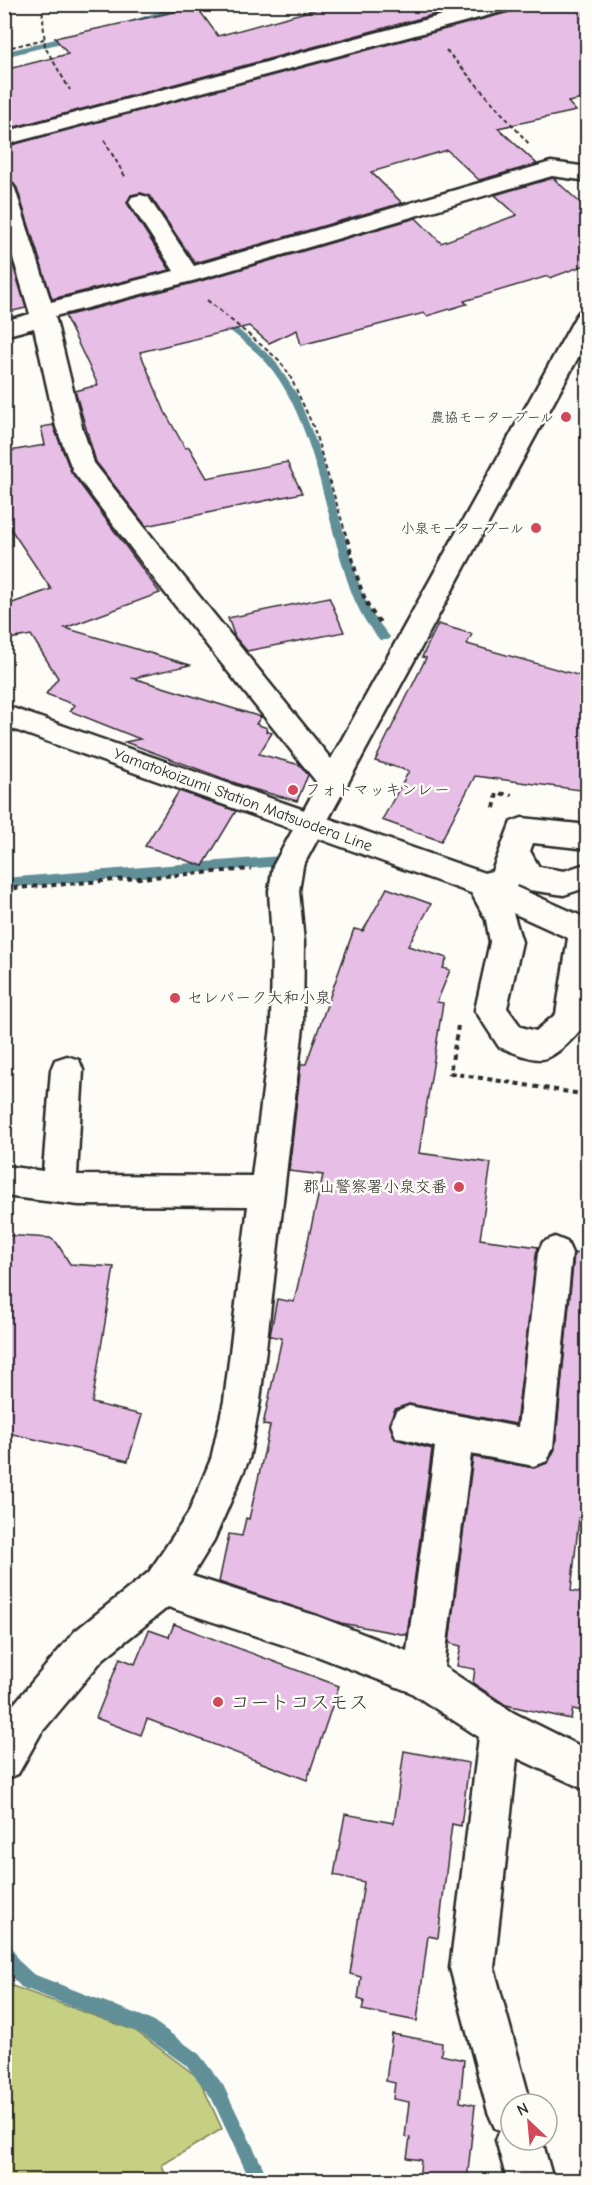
<svg xmlns="http://www.w3.org/2000/svg" width="592" height="2185" viewBox="0 0 592 2185" font-family="'Comic Neue','Klee One',sans-serif">
	<style>
		.green { fill: #c5d083; stroke: #787e57; stroke-width: 1.5 }
		.lines { fill: none; stroke-linecap: round; stroke-linejoin: round }
		.stream { fill: #608f98; fill-rule: evenodd }
		.building { fill: #e7bee6; stroke: #2b2b2b; stroke-width: 1.5 }
		.street-casing { stroke: #2b2b2b; stroke-width: 5 }
		.secondary-casing { stroke: #2b2b2b; stroke-width: 5 }
		.path-far1 { stroke: #2b2b2b; stroke-width: 2; stroke-dasharray: 4.5 3; stroke-linecap: butt }
		.path { stroke: #2b2b2b; stroke-width: 4; stroke-dasharray: 5 4.5; stroke-linecap: butt }
		.street { fill: #fdfcf7; fill-rule: evenodd }
		.secondary { fill: #fdfcf7; fill-rule: evenodd }
		.poi-dot { fill: #d1495b; stroke: #fdfcf7; stroke-width: 2 }
		.labels { text-anchor: middle; dominant-baseline: central; stroke-width: 5; stroke-linejoin: round; paint-order: stroke }
		.far-poi-label { font-size: 14px; fill: #2b2b2b; stroke: #fdfcf7; text-anchor: end }
		.poi-label { font-size: 16px; fill: #2b2b2b; stroke: #fdfcf7; text-anchor: start }
		.street-label { font-size: 16px; fill: #2b2b2b; stroke: #fdfcf7 }
		.near-poi-label { font-size: 20px; fill: #2b2b2b; stroke: #fdfcf7; text-anchor: start }
	</style>
	<rect width="100%" height="100%" fill="#fdfcf7"/>
	<filter id="ink" filterUnits="userSpaceOnUse"><feTurbulence type="fractalNoise" baseFrequency=".0167" numOctaves="2"/><feDisplacementMap in="SourceGraphic" scale="12" xChannelSelector="R" yChannelSelector="G"/><feConvolveMatrix kernelMatrix="1 2 1 2 8 2 1 2 1" color-interpolation-filters="sRGB"/></filter>
	<g filter="url(#ink)">
		<path class="green" d="M5 1973 12 1986 136 2031 199 2078 222 2129 162 2165 167 2180H5Z"/>
		<g class="lines">
			<g class="stream">
				<path d="M182 4H197L131 25 124 23Z"/>
				<path d="M75 34 78 35V39L4 57V52Z"/>
				<path d="M219 314 273 358 298 396 321 455 361 590 372 614 390 637 388 640H380C355 613 347 580 337 546 322 490 308 418 273 371 258 350 235 336 216 319V315Z"/>
				<path d="M281 856 287 861 281 866 4 888V878Z"/>
				<path d="M4 1940 10 1943 19 1961 33 1974 152 2020 199 2054 223 2085 269 2180H250L211 2097 187 2066 140 2033 21 1987 4 1969Z"/>
			</g>
		</g>
		<g class="building">
			<path d="M335 4H466V6L4 130V70L68 54 55 38 197 7 218 36Z"/>
			<path d="M529 4H588V98L568 102 576 111 498 128 537 164 479 180 447 150 371 172 402 203 195 263 150 196 141 193 131 195 127 203 170 270 52 299 17 188 4 171V147L517 10Z"/>
			<path d="M553 178 588 210V264L550 278 548 276 464 301 467 304 427 316 424 313 301 345 297 330 269 343 249 326 140 352 165 412 185 448 189 447 207 478 287 462 302 493 146 526 96 462 75 391 98 385 65 316 197 282 416 218 441 243 517 215 495 195Z"/>
			<path d="M4 255H10L26 308 4 313Z"/>
			<path d="M53 425 71 472 160 593 65 628 190 665 133 678 261 717 256 724 267 728 266 731 272 733 259 754 300 765 308 775 297 801 249 788 125 742 140 739 70 711 75 705 46 694 58 678 31 635 4 640V606L51 589 4 519V452L45 445 41 427Z"/>
			<path d="M329 597 344 632 247 651 235 637 228 618Z"/>
			<path d="M438 624 472 634 467 644 588 678V791L475 776 441 841 382 820 409 771 375 761 426 658 422 657Z"/>
			<path d="M179 791 236 811 203 866 145 846Z"/>
			<path d="M387 888 431 904 408 946 447 958 443 968 450 970 437 1002 443 1003 419 1153 491 1163 480 1239 538 1247 516 1424 409 1404 395 1409 389 1423 395 1439 432 1449 407 1635 341 1623 219 1582 229 1534 242 1536 246 1518 249 1519 270 1426 263 1425 282 1338 270 1336 277 1299 294 1302 323 1175 289 1171 301 1064H306L354 929 363 931Z"/>
			<path d="M4 1235 50 1238 57 1243 70 1264 114 1267 92 1403 142 1415 128 1461 4 1432Z"/>
			<path d="M574 1253 588 1255V1520L579 1518 571 1591 588 1594V1712L573 1709 571 1719 506 1705 473 1683 475 1669 457 1666 461 1646 449 1643 473 1457 534 1468 548 1463 555 1449Z"/>
			<path d="M174 1624 339 1686 307 1780 147 1719 141 1735 96 1718 120 1658 135 1664 149 1630 169 1637Z"/>
			<path d="M404 1751 469 1763 461 1826 452 1824 438 1938 428 1936 417 2021 362 2010 364 2001 358 1999 361 1977 350 1974 364 1882 334 1875 345 1814 394 1823Z"/>
			<path d="M392 2034 442 2043 441 2055 464 2060 460 2102 475 2105 467 2181H419L421 2160 407 2158 410 2138 405 2137 409 2102 393 2099 395 2083 386 2081Z"/>
		</g>
		<g class="lines">
			<g class="street-casing">
				<g id="street">
					<path d="M484 4H519L516 8 4 145V132Z"/>
					<path d="M551 162 588 167V181L552 176 196 280 55 316 82 427 94 463 178 570 331 759 576 316 580 311 588 309V339L303 866 299 891 304 942 303 1027 260 1401 249 1459 214 1540 192 1576 317 1616 407 1651 435 1447 396 1437 391 1424 396 1411 409 1406 518 1427 538 1253 543 1242 555 1237 567 1242 572 1253 553 1448 547 1461 534 1466 471 1454 444 1667 514 1713 588 1750V1791L517 1758 494 1968 531 2104H511V2140H542L553 2180H507L496 2140 500 2130 495 2128 488 2112 450 1968 479 1737 410 1692 317 1656 168 1607 103 1659 41 1733 18 1774 4 1780V1719L13 1705 75 1631 149 1572 188 1514 211 1459 224 1401 248 1206 79 1205 4 1196V1166L43 1171 51 1070 55 1060 67 1056 79 1060 83 1070 77 1175 252 1176 271 1027 272 942 269 891 273 866 318 784 158 584 73 471 56 427 34 328 4 336V321L30 314 4 228V182L12 184 15 189 51 302 174 271 129 202 132 197 140 195 148 197 194 266Z"/>
					<path d="M522 818 588 825V849L533 843 530 851 539 867 564 871 588 863V887L564 895 529 890 517 885 516 887 588 919 587 1020C581 1032 554 1060 540 1059 528 1059 511 1051 499 1047L475 1010 490 942 486 920 467 885 471 876 492 871 511 822ZM513 913 568 938 556 1014 536 1031 521 1027 507 1008 522 942Z"/>
				</g>
			</g>
			<g class="secondary-casing">
				<path id="secondary" d="M4 705 493 876 497 885 493 894 482 897 4 726Z"/>
			</g>
			<g class="path-far1">
				<path d="M42 4 45 47 70 90"/>
				<path d="M4 49 44 39"/>
				<path d="M446 50 530 145"/>
				<path d="M104 140 126 178"/>
				<path d="M207 300 279 360 290 376 313 426 348 541"/>
			</g>
			<g class="path">
				<path d="M347 539C355 565 360 602 380 622"/>
				<path d="M494 808 497 793 512 795"/>
				<path d="M4 889 251 869"/>
				<path d="M458 1026 450 1073 588 1095"/>
			</g>
			<use href="#street" class="street"/>
			<use href="#secondary" class="secondary"/>
		</g>
	</g>
	<g class="poi-dot">
		<circle cx="566" cy="417" r="6"/>
		<circle cx="536" cy="528" r="6"/>
		<circle cx="293" cy="790" r="6"/>
		<circle cx="175" cy="998" r="6"/>
		<circle cx="459" cy="1187" r="6"/>
		<circle cx="218" cy="1702" r="6"/>
	</g>
	<g class="labels">
		<g class="far-poi-label">
			<text x="554" y="417">農協モータープール</text>
			<text x="524" y="528">小泉モータープール</text>
		</g>
		<g class="poi-label">
			<text x="305" y="790">フォトマッキンレー</text>
			<text x="187" y="998">セレパーク大和小泉</text>
			<text x="447" y="1187" text-anchor="end">郡山警察署小泉交番</text>
		</g>
		<g class="street-label">
			<text transform="translate(243 800) rotate(20)">Yamatokoizumi Station Matsuodera Line</text>
		</g>
		<g class="near-poi-label">
			<text x="230" y="1702">コートコスモス</text>
		</g>
	</g>
	<rect width="592" height="2185" fill="none" stroke="#fdfcf7" stroke-width="24"/>
	<rect x="12" y="12" width="568" height="2161" fill="none" stroke="#2b2b2b" stroke-width="2" filter="url(#ink)"/>
	<g transform="translate(529 2122) rotate(334)"><circle r="28" fill="#fdfcf7" stroke="#a9a8a5" stroke-width="1.5"/>
	<path d="M0-4.5L10 22L0 15L-10 22Z" fill="#d1495b"/>
	<text y="-9" font-size="16" font-weight="bold" text-anchor="middle" fill="#2b2b2b">N</text>
	</g>
</svg>
